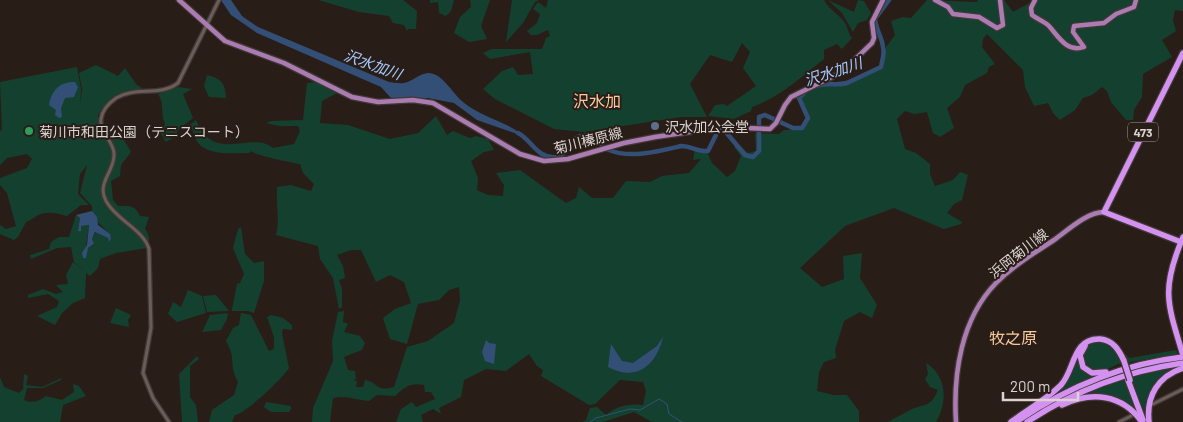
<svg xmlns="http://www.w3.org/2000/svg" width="1183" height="422" viewBox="0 0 1183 422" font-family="Barlow,'Noto Sans JP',sans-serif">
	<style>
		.green { fill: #14412f }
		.water { fill: #344f76 }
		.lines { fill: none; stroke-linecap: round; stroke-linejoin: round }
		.stream { stroke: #344f76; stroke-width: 1 }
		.river { stroke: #344f76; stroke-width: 4.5 }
		.minor-casing { stroke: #413835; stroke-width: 5.5 }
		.major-casing { stroke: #413835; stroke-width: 7 }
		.highway-casing { stroke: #413835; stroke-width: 8 }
		.minor { stroke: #6a5c56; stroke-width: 3 }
		.major { stroke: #aa7cb2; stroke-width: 4.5 }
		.highway { stroke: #d492f0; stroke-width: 5.5 }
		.highway-bridge-casing { stroke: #413835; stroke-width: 8; stroke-linecap: butt }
		.highway-bridge { stroke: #d492f0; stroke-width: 5.5 }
		.service-dot { fill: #5c6f8a; stroke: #291d18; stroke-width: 2 }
		.leisure-dot { fill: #2e9e5b; stroke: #291d18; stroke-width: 2 }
		.labels { text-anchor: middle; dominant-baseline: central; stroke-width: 4; stroke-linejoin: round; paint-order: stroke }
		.shield { fill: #291d18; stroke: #a69c99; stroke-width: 1 }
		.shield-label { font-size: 12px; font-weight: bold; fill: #dbd3d0 }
		.poi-label { font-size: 14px; fill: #dbd3d0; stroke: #291d18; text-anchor: start }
		.street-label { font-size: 14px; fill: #dbd3d0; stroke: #291d18 }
		.water-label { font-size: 15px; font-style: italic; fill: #a5c9fc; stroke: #291d18 }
		.quarter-label { font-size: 16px; fill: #fac89d; stroke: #291d18 }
	</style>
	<rect width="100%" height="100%" fill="#291d18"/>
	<g class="green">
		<path d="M318 0H403L417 11 416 29H408L407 31 404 25 393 23 389 16 359 12Z"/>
		<path d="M430 0H454L451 11 446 16 439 13 438 2 430 3Z"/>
		<path d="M470 0H490L481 26 487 39 469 42 454 33 460 17 471 7Z"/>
		<path d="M512 0H539L535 2 523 23 506 42Z"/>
		<path d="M548 0H824C829 10 839 14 845 23 848 28 848 33 852 38L842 49 837 44 824 50V59C801 77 779 98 752 107L751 111 734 119 708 116 715 105 724 104 727 106 756 86 743 68 750 52 742 43 732 62 710 55 690 84 707 117H681L584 132 554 129 495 99 483 89 502 71 513 67 518 75 533 74 530 52 490 59 483 53 492 49H542L546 38 550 36 548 30 537 35H531L527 31 537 23 540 14 533 9 538 2 546 8Z"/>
		<path d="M828 0 854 12 858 0 864 1 871 13 867 20 858 23 853 32 842 13Z"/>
		<path d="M927 0 977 2 978 0H1004L1013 12 1035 0H1183V11L1175 10 1173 20 1176 31 1162 40 1172 57 1143 74 1142 97 1134 110 1133 120H1126L1111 102 1107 91 1102 87 1092 95 1083 98 1075 110 1060 120 1053 113 1048 103 1034 106 1025 87 1023 70 987 34 983 39 982 47 995 64 989 67 987 73 965 85 960 97 947 108 954 128 940 137 933 133 927 112 914 114 905 111 897 119 905 149 916 153 930 164V174L935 186 953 180 960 172 968 175 962 200 954 204 947 213 962 222 961 224 944 229 894 208 845 226 800 268 822 287 844 279 843 256 862 253 860 278 877 305 872 318 860 312 844 321 835 350 836 358 824 362 819 372 817 391 833 395H847L859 411V422H652L634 412 603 422H582L586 420 590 408 597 407 606 415C616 406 629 403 643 405L646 391 643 382 620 380 595 404 589 405 541 376 543 370 537 366 529 354 506 371 486 369 464 380 461 397 439 408 441 414 433 409 421 415 423 422H396L401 409 412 402 416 407 435 399 431 392H425L424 385C411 382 404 387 395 396L377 395 369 401C355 400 347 395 333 398L330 422H312L313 408 333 361 332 341 338 312 344 311 343 322 348 324 344 332 360 336 365 343 362 350 344 357 348 370 355 371 356 379 353 380 357 381 356 387H363L365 380C380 383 375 392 394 387L407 347 428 341 454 323 460 300 459 287 449 290 439 300 418 304 407 344 390 339 383 318 395 309 411 303 404 282 390 275 376 282 361 250H351L337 255 343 266 345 278 339 280 342 289V307L339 309 333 278 320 259 318 246 276 235C280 221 276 204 277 187L291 185 311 191 314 184 303 173 300 164C290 162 257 156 251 151L249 153C235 153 209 156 198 143 195 139 193 130 190 125L196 120C214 165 252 130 273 148L294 144 300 131 298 126H279L266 123 272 121 303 120 307 83 316 82 337 93 322 101 320 123 348 125 390 139 418 133 436 116 447 135 453 131 470 138 476 136 488 139 494 150 484 152 471 161 478 178 477 190 488 195 503 196 504 185 496 173 520 170 566 203 576 198 579 187 592 198H613L626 181 650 182 662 176 689 173 701 159 693 160 695 149 706 150 712 163 727 177 735 171 741 156 734 147 739 144 748 153 756 151 755 133 779 134 784 130 800 129 806 121 800 101 801 96 814 87 849 80 881 67 886 47 895 35 891 21 903 17 911 18Z"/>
		<path d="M96 65 118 76 125 68 136 84 143 89C118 90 111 96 98 115L100 128C119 132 122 135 131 152L121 165 120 176 111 181 113 200 118 206C130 206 135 205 140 216L149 217 145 229C150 236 150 240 147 248L116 253 100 259 98 268 90 276 86 273 85 298 73 303 62 313 55 325 37 316 57 307 59 301 48 294 28 298V295L43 289 56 294 63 292 56 285 68 284 66 275 73 262 86 272 74 262 71 247 57 248 31 259 30 255 49 249 51 242 59 237H69L76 215 80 218 78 231 81 226 89 225 85 254 88 248 94 245 92 239 96 232 108 238 109 242 111 239C106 225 91 223 92 206L80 193 87 165 80 174 78 194 89 205H81L67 216C60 214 49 211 41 214 35 216 32 220 26 222L18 237 14 240 0 234V225L6 229 16 226 7 193 0 185V178L27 168 32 159 27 154 7 158 0 165V129L2 132 0 82 77 67 81 89 80 106 82 89 79 73Z"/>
		<path d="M207 75C221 79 225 82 226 98L209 97 204 86Z"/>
		<path d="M178 87 192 89 183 94 193 118 180 128 174 137 166 142 161 134 165 124C160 113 165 104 158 94Z"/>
		<path d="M241 227 245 254 254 263 264 261V281L254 313 248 311H232V309L237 284 240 283 244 274 233 248 238 229Z"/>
		<path d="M188 290 202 296 206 313 177 322 168 314 173 302 181 307Z"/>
		<path d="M216 295 229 311 207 312 203 296Z"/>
		<path d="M116 308 131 315 128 320 129 327 110 323Z"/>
		<path d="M228 313 227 319 221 330 202 332 210 315Z"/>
		<path d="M241 313 251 315 269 351 274 349V337L267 317 271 315 283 318 292 325V330L283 329 282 333 289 368C282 379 246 413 235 415L232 422H209L212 410 234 395 238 382C228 364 237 359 226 341L233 328 239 325Z"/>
		<path d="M1103 335C1120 343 1119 351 1130 358L1176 350 1178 354 1118 364 1040 404 1033 403C1042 396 1055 389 1062 381 1079 359 1064 338 1103 335Z"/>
		<path d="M197 356 199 359 190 366V397L196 405 198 422H182L179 374Z"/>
		<path d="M926 363C947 376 948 402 936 422H888C895 418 903 414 910 410 924 403 930 409 938 390L930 387 925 379 928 374Z"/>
		<path d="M1180 364 1181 367C1152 384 1152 384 1146 417L1130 375Z"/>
		<path d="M24 374 28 376 26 385 42 387 61 378V380L43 388H27L24 400C32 404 40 401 46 396L62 400 74 392 73 384 79 386 86 396 63 405 60 422H0V377L4 387 19 393 23 389Z"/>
		<path d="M1123 377 1139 413 1137 414C1118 396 1109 393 1083 395Z"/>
		<path d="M266 402 291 406V409L289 412H271L264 407Z"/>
	</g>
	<g class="water">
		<path d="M221 0H231L242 16 258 27 389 82C393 82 399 84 404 83 412 82 419 73 429 73 443 74 453 94 463 102 482 118 507 121 523 136L477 120 454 103 428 98 392 99 381 87 257 33 231 15Z"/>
		<path d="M75 82 78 87 74 97 65 98 61 108 62 117 59 118 55 115 56 110 49 105C52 90 59 82 75 82Z"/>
		<path d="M92 211 97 217 98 225 110 234 111 239 109 242 108 238 95 232 92 239 94 244 88 248 86 258H83L82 253 87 245 89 225 81 226V231H78L80 218 76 215Z"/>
		<path d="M663 337C656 366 636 382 608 367L611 344 622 361 633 363 657 346Z"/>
		<path d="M486 340 489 343 496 344 494 364 485 361 482 352Z"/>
	</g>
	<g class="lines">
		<path class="stream" d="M590 422 596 418 630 409 640 410 659 399 667 404 669 414 682 422"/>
		<g class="river">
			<path d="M817 86C828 82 837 86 847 83L881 67C882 60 885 54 883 47 882 37 876 30 875 19L889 0"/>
			<path d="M518 133C532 140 537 159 556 157 570 155 571 130 590 136 597 138 602 147 609 150 630 159 660 151 681 146 691 146 698 152 708 151L718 131H725L745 155 753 157 759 151V117L765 115 793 128H802L808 118 799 98 805 92"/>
		</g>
		<g class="minor-casing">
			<g id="minor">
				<path d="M1151 405 1183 389"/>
				<path d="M169 422 153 398 143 373 151 328 149 249C143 229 116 220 106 201 96 183 115 171 114 154 114 141 99 133 101 119 102 111 109 103 116 98 135 86 160 97 178 83L219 0"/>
				<path d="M1119 422 1131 416"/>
			</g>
		</g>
		<g class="major-casing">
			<g id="major">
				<path d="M179 0 225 41 284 63 352 97 378 102 413 100 433 103 520 154 544 161 568 159 624 143 655 137 724 127 770 129 776 123 785 105 791 97 842 72 872 43 874 38 872 22 883 0"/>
				<path d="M935 0 948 7 953 14 979 17 997 28 1003 25 1000 0"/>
				<path d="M1035 0 1031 8 1032 15C1037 19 1044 21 1049 26 1058 36 1067 53 1084 47L1073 32 1074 26 1104 23 1116 14 1134 7 1136 0"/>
				<path d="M956 422C953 374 961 319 996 283 1013 266 1034 253 1054 240 1068 230 1087 212 1104 212"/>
			</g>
		</g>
		<g class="highway-casing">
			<g id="highway">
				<path d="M1183 237C1161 289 1167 303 1183 355"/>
				<path d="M1181 242 1104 212 1183 53"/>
				<path d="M1085 346 1080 355 1083 367 1092 373 1106 372"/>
				<path d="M1128 380 1143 420"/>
				<path d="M1062 405C1092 391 1122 394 1142 422"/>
				<path d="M1011 422C1027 410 1047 399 1061 385 1075 370 1072 338 1100 339 1113 340 1119 350 1124 361"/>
				<path d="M1016 422C1066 388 1122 364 1183 357"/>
				<path d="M1027 422C1074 391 1127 371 1183 363"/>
				<path d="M1149 422C1146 396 1158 376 1183 368"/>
			</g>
		</g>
		<use href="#minor" class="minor"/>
		<use href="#major" class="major"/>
		<use href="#highway" class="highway"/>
		<g class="highway-bridge-casing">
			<path id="highway-bridge" d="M1124 361 1130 380"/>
		</g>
		<use href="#highway-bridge" class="highway-bridge"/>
	</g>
	<circle class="service-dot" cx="655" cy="126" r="5"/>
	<circle class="leisure-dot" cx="29" cy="131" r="5"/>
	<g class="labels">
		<rect class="shield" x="1128" y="122.5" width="30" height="19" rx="4"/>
		<g class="shield-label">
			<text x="1143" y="132">473</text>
		</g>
		<g class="poi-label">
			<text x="665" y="126">沢水加公会堂</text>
			<text x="39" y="131">菊川市和田公園（テニスコート）</text>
		</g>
		<g class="street-label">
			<text transform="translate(588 140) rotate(-14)">菊川榛原線</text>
			<text transform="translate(1018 253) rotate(-38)">浜岡菊川線</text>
		</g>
		<g class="water-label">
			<text transform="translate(373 64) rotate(20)">沢水加川</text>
			<text transform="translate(833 71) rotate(-18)">沢水加川</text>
		</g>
		<g class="quarter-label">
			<text x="597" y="100">沢水加</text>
			<text x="1013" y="337">牧之原</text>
		</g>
	</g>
	<path d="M1003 392v8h75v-8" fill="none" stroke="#dbd3d0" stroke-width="2.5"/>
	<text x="1010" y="392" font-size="15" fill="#dbd3d0" stroke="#291d18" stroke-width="4" paint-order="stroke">200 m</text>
</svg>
